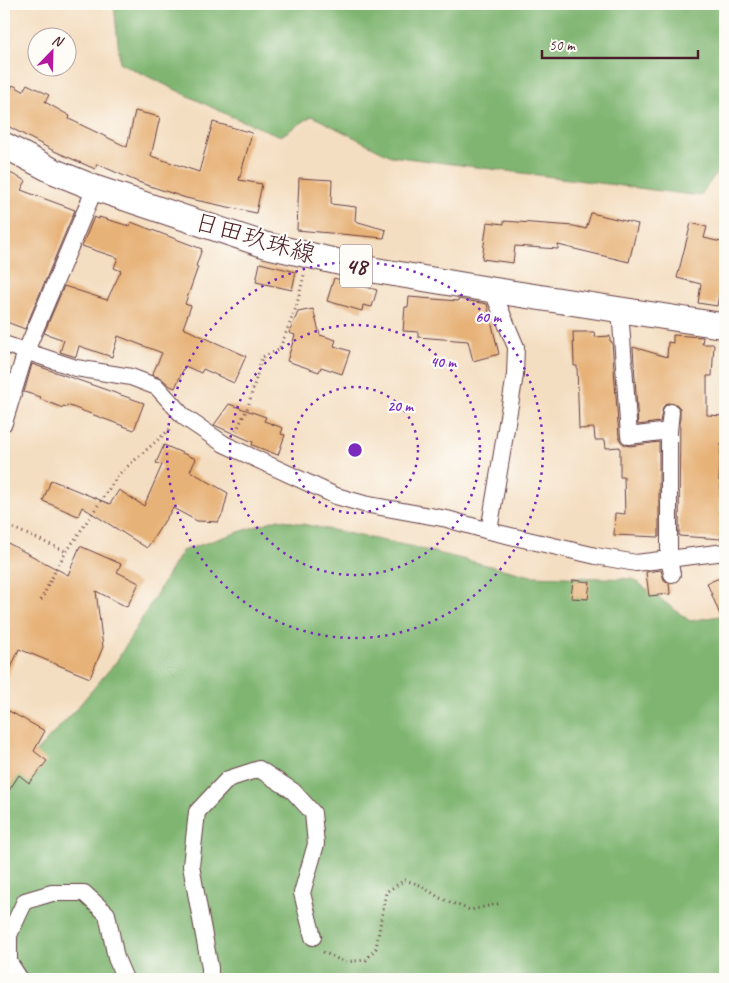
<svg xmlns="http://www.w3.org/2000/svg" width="729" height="983" viewBox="0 0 729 983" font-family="Caveat,'Klee One',sans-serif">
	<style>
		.forest { fill: #7fb571; stroke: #646a4e }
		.building { fill: #e7b278 }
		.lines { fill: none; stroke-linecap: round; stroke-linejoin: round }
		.street-casing { stroke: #643c42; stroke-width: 18 }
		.primary-casing { stroke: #643c42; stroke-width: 27 }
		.path { stroke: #643c42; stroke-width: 3; stroke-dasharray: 1 4; stroke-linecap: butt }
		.street { stroke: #fff; stroke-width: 16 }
		.primary { stroke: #fff; stroke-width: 25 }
		.ring { fill: none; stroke: #7b2cbf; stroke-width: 2.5; stroke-dasharray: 2.5 5 }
		.labels { text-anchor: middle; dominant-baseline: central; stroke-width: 4.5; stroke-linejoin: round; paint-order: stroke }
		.shield { fill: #fdfcf7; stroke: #806168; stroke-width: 1 }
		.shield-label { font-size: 24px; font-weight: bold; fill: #4a1f2b }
		.street-label { font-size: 25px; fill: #4a1f2b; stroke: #fdfcf7 }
		.centre { fill: #7b2cbf; stroke: #fdfcf7; stroke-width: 2.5 }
		.ring-label { font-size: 15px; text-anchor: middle; font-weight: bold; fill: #7b2cbf; stroke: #fdfcf7; stroke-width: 4.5; stroke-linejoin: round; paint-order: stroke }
	</style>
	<rect width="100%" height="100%" fill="#fdfcf7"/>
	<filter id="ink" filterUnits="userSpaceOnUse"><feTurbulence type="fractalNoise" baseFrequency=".02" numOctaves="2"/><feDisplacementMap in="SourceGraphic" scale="10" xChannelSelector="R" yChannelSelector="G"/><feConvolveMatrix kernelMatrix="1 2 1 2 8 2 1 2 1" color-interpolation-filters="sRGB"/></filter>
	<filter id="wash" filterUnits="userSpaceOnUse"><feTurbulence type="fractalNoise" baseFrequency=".0096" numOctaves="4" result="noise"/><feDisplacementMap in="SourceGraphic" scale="20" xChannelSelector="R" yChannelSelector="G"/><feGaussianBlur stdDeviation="1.12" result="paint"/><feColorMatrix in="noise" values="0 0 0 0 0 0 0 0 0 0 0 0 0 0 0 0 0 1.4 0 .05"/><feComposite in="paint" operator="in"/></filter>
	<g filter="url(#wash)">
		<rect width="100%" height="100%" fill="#f4dec1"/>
		<g class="forest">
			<path d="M114 4H725V161L700 196 391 156 312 116 281 136 230 116 120 63Z"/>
			<path d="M278 519 409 546 531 576 633 579 690 621 725 615V979H4V785L71 715 116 662 182 551Z"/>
		</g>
		<g id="blocks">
			<g class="building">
				<path d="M27 84 49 95 45 102 70 116 69 119 127 147 135 111 160 117 151 156 199 172 213 122 252 133 239 180 262 184 256 213 186 198 138 182 97 164 95 169 52 150 4 124V102L13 85 23 91Z"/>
				<path d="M4 170 26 181 21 190 75 210 25 329 4 321Z"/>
				<path d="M299 178 332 180 331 204 356 207 355 221 386 230 384 238 297 230Z"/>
				<path d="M591 213 638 224 629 262 558 245V249L515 246 513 263 482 259 487 222 504 224V221L574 226 586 229Z"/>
				<path d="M94 217 99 219V217L129 226 131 222 202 249 196 266 198 267 185 304 191 306 183 328 246 356 234 383 203 369 201 373 185 366 175 388 170 386 161 378 152 375 162 353 118 336 112 357 79 346 76 357 60 352 64 340 44 333 64 286 107 300 121 271 114 268 118 258 82 246Z"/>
				<path d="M691 223 707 227 704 238 721 242 722 245 725 246V283L721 282 717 306 698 303 701 284 677 278Z"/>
				<path d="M260 263 296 272 292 290 256 282Z"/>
				<path d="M334 278 377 290 372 307 363 305 362 311 327 301Z"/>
				<path d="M409 297 458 301V299L487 304 499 354 473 361 468 341 418 337V332L403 331 405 307H408Z"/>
				<path d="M313 309 320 335 336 340 334 346 350 351 342 374 321 367 319 372 287 361 295 335 289 333 298 312Z"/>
				<path d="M573 332H594L595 337 610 336V341L612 342 619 437 621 442 625 445 630 446 659 442V537L614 535 615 513 625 514 624 477H620V447L606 448 605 440H595L594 428 579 429 577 366H574Z"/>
				<path d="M673 335 703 337 702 344H714L712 376H707V415L725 416 724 443H721L719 481H721L719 513H722L721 539 679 536 680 408 676 404 667 403 663 407 660 422 638 425 633 347 667 357 668 342 673 343Z"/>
				<path d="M32 364 144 403 134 430 67 405V407L63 406V408L40 399 41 397 24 392Z"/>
				<path d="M229 404 266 417 264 421 283 428 281 434 285 435 278 455 252 445 253 442 214 425Z"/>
				<path d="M164 445 196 459 190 471 228 493 223 513 218 522 197 521 173 508 147 548 82 507 78 516 43 501 51 480 110 504 119 490 144 506 162 465 156 463Z"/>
				<path d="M4 541 68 575 80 546 121 564 117 572 139 583 127 607 96 591 103 647 90 678 19 649 4 685Z"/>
				<path d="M661 570 664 580 669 583 670 594 649 596 646 572Z"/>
				<path d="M725 576V627L707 583Z"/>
				<path d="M573 580 590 582 588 599 571 598Z"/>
				<path d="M9 711 45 731 34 751 47 761 29 783 19 775 4 798V721Z"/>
			</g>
		</g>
	</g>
	<g filter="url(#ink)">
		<use href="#blocks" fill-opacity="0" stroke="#643c42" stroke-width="1"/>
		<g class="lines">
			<g class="street-casing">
				<g id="street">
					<path d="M620 309 629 436 669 431"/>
					<path d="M4 344 76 368 131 377 157 387 184 417 224 444 336 496 364 504 447 519 489 531 596 556 636 563 725 552"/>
					<path d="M671 412 669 431V559L672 574"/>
					<path d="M4 423 26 351 95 188"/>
					<path d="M489 531 515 375 516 347 492 290"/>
					<path d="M20 979 9 962V935L25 901 52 893H84L107 914 116 958 125 979"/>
					<path d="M210 979V968L191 866 197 812 228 779 259 769 293 791 313 813 316 844 302 893 313 937"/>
				</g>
			</g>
			<g class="primary-casing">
				<path id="primary" d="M4 145 53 171 95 188 265 245 373 270 492 290 725 326"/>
			</g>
			<g class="path">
				<path d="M236 431 248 407 262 357 279 350 296 308 304 275"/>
				<path d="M4 524 67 552"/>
				<path d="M41 600 59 563 119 474 170 429"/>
				<path d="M323 952 344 962 366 960 376 948 386 892 405 880 420 885 440 898 470 910 502 903"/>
			</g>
			<use href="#street" class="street"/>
			<use href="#primary" class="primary"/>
		</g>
	</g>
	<g class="ring">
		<circle cx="355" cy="450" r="63"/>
		<circle cx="355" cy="450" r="125"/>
		<circle cx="355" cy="450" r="188"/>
	</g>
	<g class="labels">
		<rect class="shield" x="340" y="244.5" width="32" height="43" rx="4"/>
		<g class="shield-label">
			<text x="356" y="266">48</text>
		</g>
		<g class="street-label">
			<text transform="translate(255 238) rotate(16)">日田玖珠線</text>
		</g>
	</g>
	<circle cx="355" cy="450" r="8" class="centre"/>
	<g class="ring-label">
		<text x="488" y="322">60 m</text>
		<text x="443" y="367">40 m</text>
		<text x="400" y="411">20 m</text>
	</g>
	<rect width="729" height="983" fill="none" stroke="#fdfcf7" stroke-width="20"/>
	<g transform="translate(52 52) rotate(23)"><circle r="24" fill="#fdfcf7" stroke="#b5a4a5"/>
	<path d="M0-4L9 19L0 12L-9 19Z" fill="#b5179e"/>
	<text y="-8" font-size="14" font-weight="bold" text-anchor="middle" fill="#4a1f2b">N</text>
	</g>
	<path d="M542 50v8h156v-8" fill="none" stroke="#4a1f2b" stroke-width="2.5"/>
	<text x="549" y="50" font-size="15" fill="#4a1f2b" stroke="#fdfcf7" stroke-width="4" paint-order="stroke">50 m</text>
</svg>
